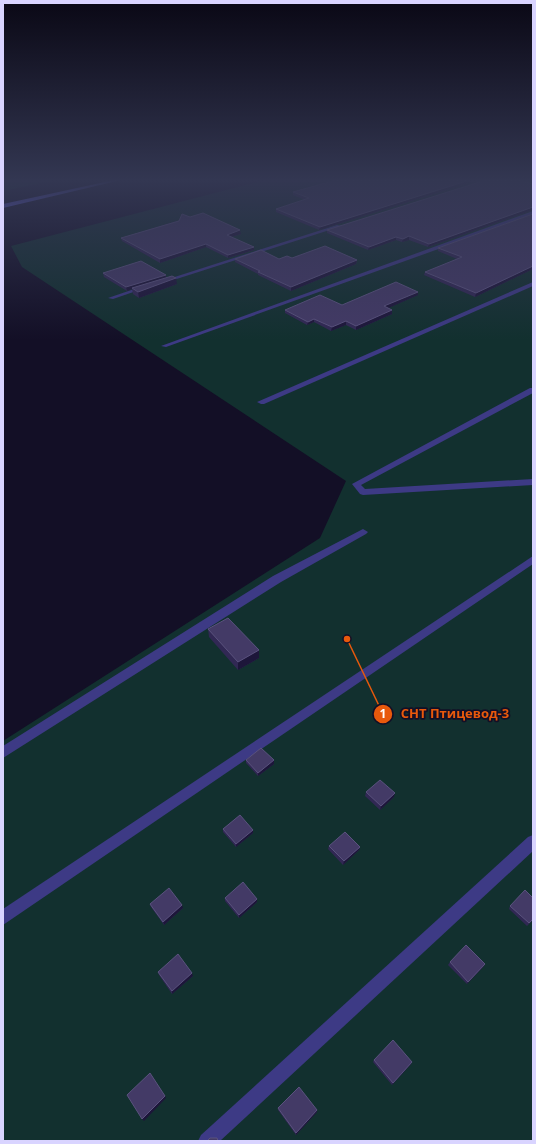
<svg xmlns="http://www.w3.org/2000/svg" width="536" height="1144" viewBox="0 0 536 1144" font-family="'Open Sans',sans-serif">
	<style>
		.green { fill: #12302f }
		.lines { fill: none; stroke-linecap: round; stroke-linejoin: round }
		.service { fill: #3d3a85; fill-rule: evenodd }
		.secondary { fill: #6f6bff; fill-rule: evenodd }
		.wall { fill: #312854 }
		.shaded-wall { fill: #1d163a }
		.building { fill: #433a66; stroke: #5a527e }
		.leader { fill: none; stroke: #e8590c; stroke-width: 1.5 }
		.callout-dot { fill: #e8590c; stroke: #130f26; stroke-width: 1.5 }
		.mark-label { font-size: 12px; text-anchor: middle; font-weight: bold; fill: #fff }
		.callout-label { font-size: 13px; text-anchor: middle; font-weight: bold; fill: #e8590c; stroke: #130f26; stroke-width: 3.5; stroke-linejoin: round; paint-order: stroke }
	</style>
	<rect width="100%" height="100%" fill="#130f26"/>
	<g class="green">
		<path d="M3 180H56L3 191Z"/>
		<path d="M265 180H533V1141H3V741L320 538 346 481 22 267 11 246Z"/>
	</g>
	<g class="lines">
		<g class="service">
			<path d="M533 211V215L166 347 161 346Z"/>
			<path d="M337 225 342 226 164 283 159 282Z"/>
			<path d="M533 282V286L264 404H261L257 402Z"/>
			<path d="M143 286 148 287 113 299 108 298Z"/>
			<path d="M530 388H533V393L361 485 365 489 533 479V485L363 495 360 494 352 484Z"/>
			<path d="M363 529 368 532 366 534 281 582 3 758V746L273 576Z"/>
			<path d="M533 556V564L3 925V909Z"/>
			<path d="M533 835V851L220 1141H198L201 1135 528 837Z"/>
		</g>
		<path class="secondary" d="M114 180H121L3 208V204Z"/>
	</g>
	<g class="wall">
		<path d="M336 180H478L319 230 276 212V209L305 200 293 195V192Z"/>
		<path d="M526 180H533V181Z"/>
		<path d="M533 184V210L428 247 409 240 402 242 396 240 368 250 327 233V230Z"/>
		<path d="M533 214V269L475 297 424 275 425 272 457 259 438 251V248Z"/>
		<path d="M190 217 241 234 231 237 254 250 228 258 206 247 160 263 122 241 121 238Z"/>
		<path d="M292 258 357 260 356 264 291 291 258 275V274L235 262V259H279Z"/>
		<path d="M103 273 166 277 177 284 139 298 133 294 132 289 127 291 104 277Z"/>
		<path d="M418 295 388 308 392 314 356 330 346 325 331 331 314 322 307 325 285 313V310L342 305Z"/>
		<path d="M208 629 259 658 238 670 209 637Z"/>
		<path d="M246 760H274V764L258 776 246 763Z"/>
		<path d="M366 792 394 797 380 810 365 796Z"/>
		<path d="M223 829 253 833 236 847 223 832Z"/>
		<path d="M329 846 360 847 359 850 343 865 328 849Z"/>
		<path d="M225 898 257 899V902L239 918 225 901Z"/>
		<path d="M150 904 183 908 164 925 151 907Z"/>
		<path d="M510 906 533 920 527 926 509 909Z"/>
		<path d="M450 962 485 964 483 967 467 984 448 965Z"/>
		<path d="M158 972 193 976 172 994 159 975Z"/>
		<path d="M374 1060 411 1064 392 1085 373 1062Z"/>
		<path d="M278 1108 317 1112 296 1135 278 1110Z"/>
	</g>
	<g class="shaded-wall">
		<path d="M470 180H478L319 230 320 227Z"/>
		<path d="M533 207V210L428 247 429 244Z"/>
		<path d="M240 230 241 234 227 238V235Z"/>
		<path d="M409 236V240L402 242 403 239Z"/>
		<path d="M396 237V240L368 250 369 247Z"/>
		<path d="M206 244V247L160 263V259Z"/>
		<path d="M254 247V250L228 258V255Z"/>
		<path d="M357 260 356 264 291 291V287Z"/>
		<path d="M533 266V269L475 297 476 293Z"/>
		<path d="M166 275V278L132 288V289L127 291 126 287Z"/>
		<path d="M176 278 177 284 139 298 138 292Z"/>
		<path d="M418 292V295L384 310V306Z"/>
		<path d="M392 310V314L356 330V326Z"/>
		<path d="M314 319V322L307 325 308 322Z"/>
		<path d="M346 321V325L331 331 332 327Z"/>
		<path d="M259 650V658L238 670V662Z"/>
		<path d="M274 760V764L258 776V773Z"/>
		<path d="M395 793 394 797 380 810 381 806Z"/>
		<path d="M253 830V833L236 847V844Z"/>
		<path d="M360 847 359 850 343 865 344 861Z"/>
		<path d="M257 899V902L239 918V915Z"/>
		<path d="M182 905 183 908 164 925 163 922Z"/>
		<path d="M485 964 483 967 467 984 468 982Z"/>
		<path d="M192 973 193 976 172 994V991Z"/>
		<path d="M412 1062 411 1064 392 1085 393 1083Z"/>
		<path d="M165 1096 166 1098 144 1121 142 1119Z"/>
		<path d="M317 1110V1112L296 1135V1133Z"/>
	</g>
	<g class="building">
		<path d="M336 180H470L320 227 276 209 309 198 293 192Z"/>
		<path d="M486 180H519L533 184V207L429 244 409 236 403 239 396 237 369 247 327 230Z"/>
		<path d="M203 213 240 230 227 235 254 247 228 255 206 244 160 259 121 238 179 221 182 214 190 217Z"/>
		<path d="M533 214V266L476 293 425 272 462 257 438 248Z"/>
		<path d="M325 246 357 260 291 287 258 272 260 271 235 259 261 250 279 259 287 256 292 258Z"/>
		<path d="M141 261 166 275 126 287 103 273Z"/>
		<path d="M172 276 176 278 138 292 132 288Z"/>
		<path d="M396 282 418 292 384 306 392 310 356 326 346 321 332 327 314 319 308 322 285 310 320 295 342 305Z"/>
		<path d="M228 618 259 650 238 662 208 629Z"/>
		<path d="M261 748 274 760 258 773 246 760Z"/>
		<path d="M380 780 395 793 381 806 366 792Z"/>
		<path d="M240 815 253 830 236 844 223 829Z"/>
		<path d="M345 832 360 847 344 861 329 846Z"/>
		<path d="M243 882 257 899 239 915 225 898Z"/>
		<path d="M169 888 182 905 163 922 150 904Z"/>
		<path d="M525 890 533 898V919L529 923 510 906Z"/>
		<path d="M466 945 485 964 468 982 450 962Z"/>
		<path d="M178 954 192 973 172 991 158 972Z"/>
		<path d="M393 1040 412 1062 393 1083 374 1060Z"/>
		<path d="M150 1073 165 1096 142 1119 127 1095Z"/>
		<path d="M299 1087 317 1110 296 1133 278 1108Z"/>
		<path d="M210 1138H217L218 1141H207Z"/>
	</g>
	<linearGradient id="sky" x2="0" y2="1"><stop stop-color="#0a0815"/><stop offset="0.53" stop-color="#333752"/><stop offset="1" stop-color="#333752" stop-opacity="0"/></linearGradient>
	<rect width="536" height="340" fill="url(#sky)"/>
	<path class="leader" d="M347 639L383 714"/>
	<g class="callout-dot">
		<circle cx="347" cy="639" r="4"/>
		<circle cx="383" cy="714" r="10"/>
	</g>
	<g class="mark-label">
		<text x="383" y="718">1</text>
	</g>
	<g class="callout-label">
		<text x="455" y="718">СНТ Птицевод-3</text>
	</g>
	<rect width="536" height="1144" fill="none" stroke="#d9d4ff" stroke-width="8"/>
</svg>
